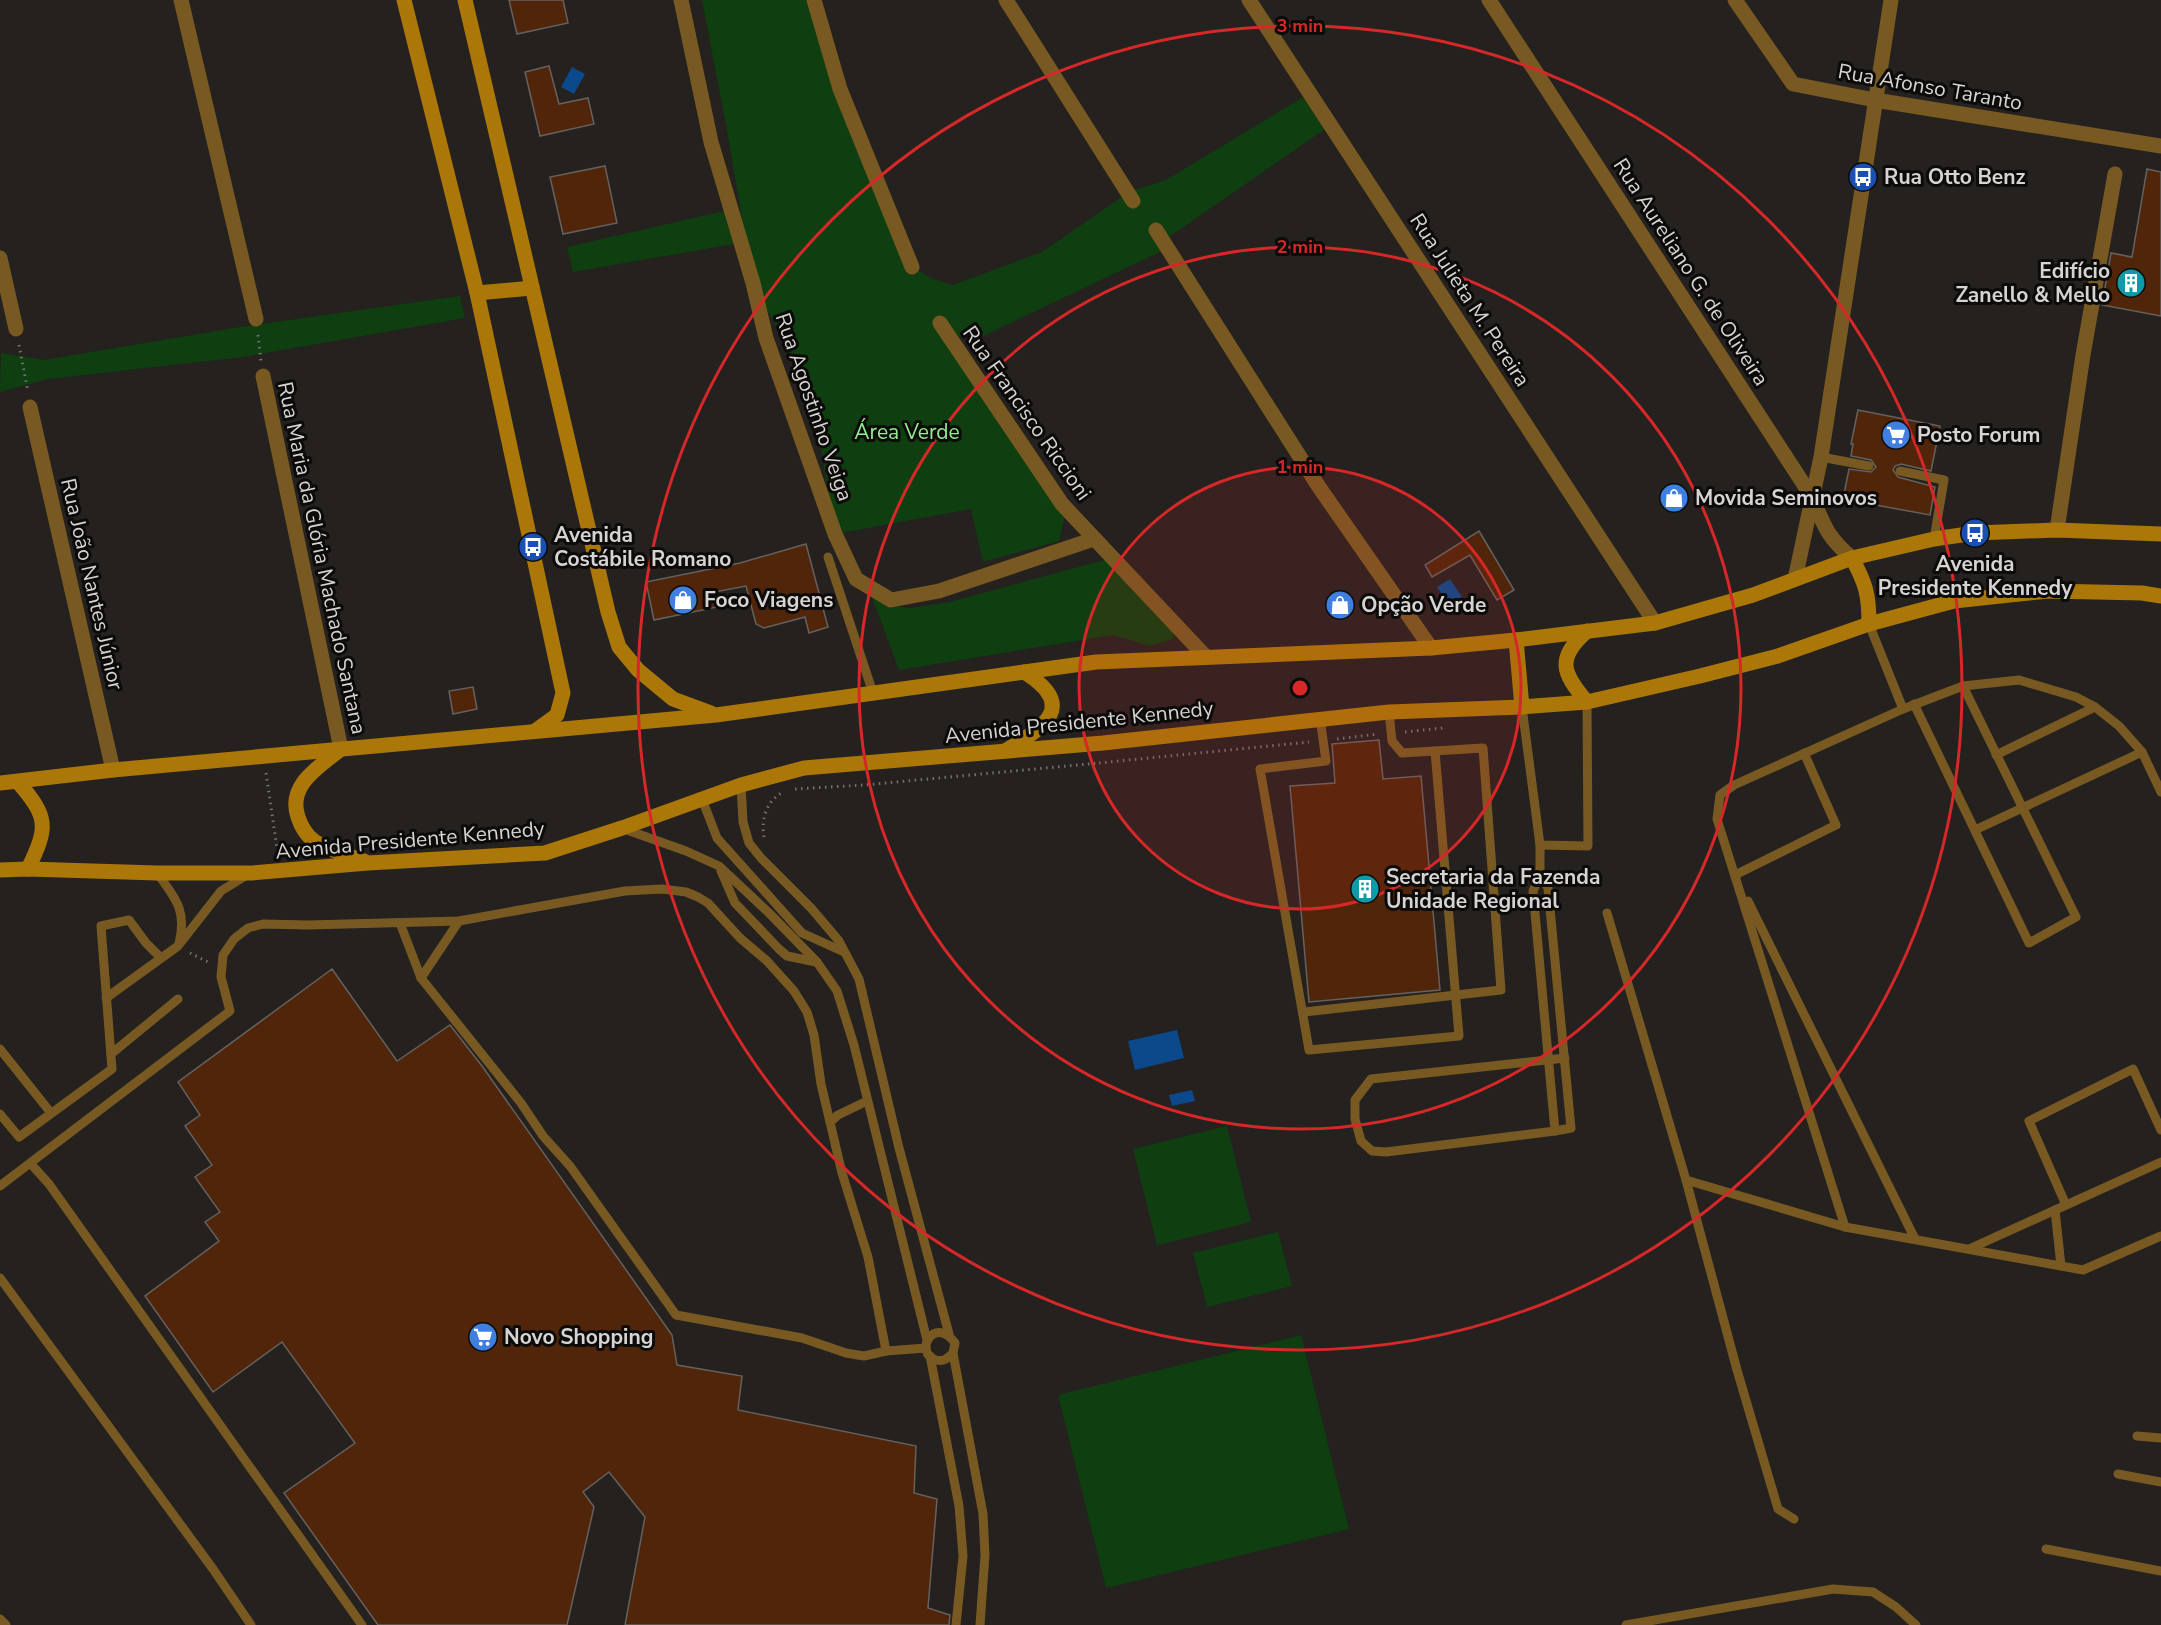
<svg xmlns="http://www.w3.org/2000/svg" width="2161" height="1625" viewBox="0 0 2161 1625" font-family="'Nunito Sans',sans-serif">
	<style>
		.green { fill: #0f3f10 }
		.water { fill: #0b498a }
		.building { fill: #50250a; stroke: #65615f; stroke-width: 1.5 }
		.lines { fill: none; stroke-linecap: round; stroke-linejoin: round }
		.path { stroke: #747270; stroke-width: 3; stroke-dasharray: 1.5 4.5; stroke-linecap: butt }
		.service { stroke: #795922; stroke-width: 9 }
		.minor { stroke: #795922; stroke-width: 15 }
		.secondary { stroke: #ab7708; stroke-width: 15 }
		.ring { fill: none; stroke: #d62828; stroke-width: 3 }
		.labels { text-anchor: middle; dominant-baseline: central; stroke-width: 6; stroke-linejoin: round; paint-order: stroke }
		.street-label { font-size: 21px; fill: #d6d4d3; stroke: #0c0b0a }
		.poi-label { font-size: 21px; font-weight: bold; fill: #d6d4d3; stroke: #0c0b0a; text-anchor: start }
		.park-label { font-size: 21px; fill: #92ed90; stroke: #0c0b0a }
		.centre { fill: #d62828; stroke: #0c0b0a; stroke-width: 3 }
		.ring-label { font-size: 18px; text-anchor: middle; font-weight: bold; fill: #d62828; stroke: #0c0b0a; stroke-width: 6; stroke-linejoin: round; paint-order: stroke }
	</style>
	<rect width="100%" height="100%" fill="#24211f"/>
	<g class="green">
		<path d="M702 0H816L912 267 933 279 953 285 1042 252 1129 192 1166 180 1310 93 1331 125 1163 241 1160 252 983 336 944 337 1066 512 1059 541 983 562 971 509 835 534 812 394 753 283 727 130Z"/>
		<path d="M724 211 734 244 573 272 567 247Z"/>
		<path d="M460 296 465 318 243 357 48 379 0 392 1 353 44 360 240 327Z"/>
		<path d="M1112 558 1165 602 1175 622 1173 639 1150 646 1113 635 899 670 872 597 887 605 910 608 950 602Z"/>
		<path d="M1227 1126 1251 1222 1157 1245 1133 1149Z"/>
		<path d="M1278 1232 1292 1286 1207 1307 1193 1253Z"/>
		<path d="M1301 1335 1349 1529 1106 1588 1058 1395Z"/>
	</g>
	<g class="water">
		<path d="M572 67 585 74 574 94 561 87Z"/>
		<path d="M1450 579 1462 597 1449 605 1437 587Z"/>
		<path d="M1177 1030 1184 1058 1135 1070 1128 1041Z"/>
		<path d="M1192 1090 1195 1101 1172 1106 1169 1095Z"/>
	</g>
	<g class="building">
		<path d="M509 0H563L568 23 517 34Z"/>
		<path d="M549 66 559 104 588 98 594 124 540 136 525 72Z"/>
		<path d="M605 166 617 223 563 234 550 177Z"/>
		<path d="M2147 169 2161 172V316L2102 305 2111 253 2132 257Z"/>
		<path d="M1858 410 1940 426 1931 471 1901 464 1895 466 1893 470 1898 477 1935 487 1930 515 1843 499 1849 469 1871 472 1876 467 1871 460 1851 456 1853 444H1851Z"/>
		<path d="M1479 531 1514 590 1497 600 1470 555 1432 577 1425 565Z"/>
		<path d="M806 544 828 627 809 633 805 617 764 628 756 624 746 586 714 592 717 607 654 620 646 582 740 563Z"/>
		<path d="M473 687 477 709 453 714 449 691Z"/>
		<path d="M1379 740 1383 779 1421 776 1440 990 1309 1002 1290 786 1335 783 1332 744Z"/>
		<path d="M332 969 397 1061 450 1025 482 1066 672 1335 677 1365 742 1376 738 1410 916 1446 914 1493 937 1499 928 1608 950 1615 949 1625H625L645 1517 609 1472 583 1492 594 1507 567 1625H378L284 1493 355 1443 282 1342 213 1392 145 1296 219 1241 205 1222 220 1212 195 1177 212 1165 185 1126 200 1115 178 1082Z"/>
	</g>
	<g class="lines">
		<g class="path">
			<path d="M258 335 261 362"/>
			<path d="M19 345 28 392"/>
			<path d="M1405 732 1443 728"/>
			<path d="M1337 739 1378 734"/>
			<path d="M1099 763 1309 742"/>
			<path d="M266 773 278 855"/>
			<path d="M795 789 864 785 1099 763"/>
			<path d="M764 837C761 819 766 801 783 792"/>
			<path d="M190 953 208 962"/>
		</g>
		<g class="service">
			<path d="M1821 457 1869 466"/>
			<path d="M1900 471 1944 480 1934 539"/>
			<path d="M828 557 873 693"/>
			<path d="M1869 624 1903 709"/>
			<path d="M1914 704 2029 943 2076 917 1963 686"/>
			<path d="M1522 707 1540 845 1588 846 1587 702"/>
			<path d="M1320 718 1326 761 1260 769 1309 1050 1459 1036 1435 751"/>
			<path d="M1996 755 2095 707"/>
			<path d="M741 785 743 822 749 843 761 858 811 908 839 941 859 979 899 1148 949 1334"/>
			<path d="M702 799 717 838 802 933 844 952"/>
			<path d="M624 829 686 851 719 866 768 912 817 962 837 991 854 1045 927 1340"/>
			<path d="M1975 830 2142 752"/>
			<path d="M1540 845V875L1533 891 1555 1131 1571 1128 1548 888 1540 875"/>
			<path d="M721 871 735 903 779 949 787 956 816 962"/>
			<path d="M157 873C176 899 187 910 179 944"/>
			<path d="M1736 878 1735 875 1836 825 1804 753"/>
			<path d="M1748 901 1915 1239"/>
			<path d="M1607 913 1686 1180 1845 1227 2083 1270 2161 1236"/>
			<path d="M400 923 421 978 521 1103 543 1136 570 1166 676 1315 802 1338 846 1353 864 1356 886 1351 926 1348"/>
			<path d="M421 978 459 921"/>
			<path d="M106 998 178 946 221 891 247 875"/>
			<path d="M1304 1012 1501 990 1483 748 1402 753 1392 741 1389 712"/>
			<path d="M0 1049 51 1113"/>
			<path d="M111 1054 178 999"/>
			<path d="M0 1114 19 1137 112 1069 101 926 129 920 146 943 161 958"/>
			<path d="M830 1122 838 1115 867 1101"/>
			<path d="M1555 1131 1386 1152 1372 1151 1361 1141 1355 1119V1100L1371 1079 1565 1058"/>
			<path d="M31 1164 49 1184 362 1625"/>
			<path d="M1686 1180 1737 1370 1778 1509 1794 1519"/>
			<path d="M0 1186 230 1011 221 977 223 955 234 939 248 928 263 924 308 925 459 921 625 891 662 889 686 892 698 897 708 903 740 938 767 961 794 991 807 1012 814 1035 821 1084 842 1173 868 1257 886 1351"/>
			<path d="M2066 1205 2029 1121 2133 1069 2161 1130"/>
			<path d="M2055 1210 2061 1266"/>
			<path d="M1845 1227 1717 819 1720 795 1734 785 1903 709 1963 686 2019 680 2076 697 2095 707 2119 726 2142 752 2161 792"/>
			<path d="M1969 1249 2161 1162"/>
			<path d="M0 1278 213 1569 251 1625"/>
			<path d="M953 1353C948 1358 944 1362 936 1360 913 1353 934 1314 955 1343L953 1353 983 1514 985 1555 980 1625"/>
			<path d="M930 1356 959 1506 963 1556 956 1625"/>
			<path d="M2137 1436 2161 1438"/>
			<path d="M2118 1474 2161 1482"/>
			<path d="M2046 1549 2161 1571"/>
			<path d="M0 1619 6 1625"/>
			<path d="M1626 1625 1833 1589 1873 1592 1896 1607 1916 1625"/>
		</g>
		<g class="minor">
			<path d="M181 0 256 319"/>
			<path d="M681 0 711 142 753 283 766 338 835 534 856 579 891 600 939 591 1094 539"/>
			<path d="M814 0 840 89 912 267"/>
			<path d="M1006 0 1133 201"/>
			<path d="M1249 0 1655 623"/>
			<path d="M1489 0 1812 497C1824 526 1828 538 1852 558"/>
			<path d="M1735 0 1793 84 1875 100 2161 146"/>
			<path d="M1156 230 1319 487 1431 648"/>
			<path d="M0 258 16 329"/>
			<path d="M940 323 1062 504 1205 656"/>
			<path d="M263 376 341 749"/>
			<path d="M30 407 113 770"/>
			<path d="M2057 530 2083 355 2115 174"/>
			<path d="M1795 579 1821 457 1891 0"/>
		</g>
		<g class="secondary">
			<path d="M404 0 477 293 563 693 557 715 535 731"/>
			<path d="M465 0 608 612 619 647 638 670 673 699 711 713"/>
			<path d="M477 293 532 288"/>
			<path d="M1852 558C1866 584 1869 595 1869 624"/>
			<path d="M1516 640 1522 707"/>
			<path d="M1587 702C1562 673 1556 658 1587 631"/>
			<path d="M341 749C319 767 287 785 298 817 301 826 305 834 313 840 322 848 351 856 364 861"/>
			<path d="M1005 751C1042 728 1080 707 1024 672"/>
			<path d="M18 782C49 818 48 827 28 869"/>
			<path d="M0 783 113 770 716 715 1096 662 1431 648 1516 640 1655 623 1753 595 1852 558 1934 539 1975 533 2057 530 2161 534"/>
			<path d="M0 870 28 869 157 873H252L368 863 545 853 622 828 741 785 804 768 1103 743 1389 712 1522 707 1587 702 1700 676 1778 656 1869 624 1954 601 2048 591 2142 593 2161 596"/>
		</g>
	</g>
	<circle cx="1300" cy="688" r="221" fill="#d62828" fill-opacity=".12"/>
	<g class="ring">
		<circle cx="1300" cy="688" r="221"/>
		<circle cx="1300" cy="688" r="441"/>
		<circle cx="1300" cy="688" r="662"/>
	</g>
	<defs>
		<g id="bus-disc" transform="scale(1.5)"><circle r="9.5" fill="#1a4fb4" stroke="#0c0b0a"/><path d="M-5-6H5V4H4V6H2V4H-2V6H-4V4H-5ZM-3.5-4V0h7V-4ZM-3.5 1.2v1.5H-2V1.2ZM2 1.2v1.5H3.5V1.2Z" fill="#fff"/></g>
		<g id="building-disc" transform="scale(1.5)"><circle r="9.5" fill="#0f9aa8" stroke="#0c0b0a"/><path d="M-4-6H4V6H1V3H-1V6H-4ZM-2.5-4.3h1.7v1.8h-1.7ZM.8-4.3h1.7v1.8H.8ZM-2.5-1h1.7V.8h-1.7ZM.8-1h1.7V.8H.8Z" fill="#fff"/></g>
		<g id="supermarket-disc" transform="scale(1.5)"><circle r="9.5" fill="#3f7fe0" stroke="#0c0b0a"/><path d="M-6-5.5h2.5l.6 2H6L4.5 2H-2.5L-4.4-4H-6ZM-1.5 3.2a1.3 1.3 0 1 0 .1 0ZM3 3.2a1.3 1.3 0 1 0 .1 0Z" fill="#fff"/></g>
		<g id="shop-disc" transform="scale(1.5)"><circle r="9.5" fill="#3f7fe0" stroke="#0c0b0a"/><path d="M-5-2.5h2.3a2.7 3.5 0 0 1 5.4 0H5L5.5 6h-11ZM-1.5-2.5h3a1.5 2.3 0 0 0-3 0Z" fill="#fff"/></g>
	</defs>
	<g fill-rule="evenodd">
		<use href="#bus-disc" x="1863" y="177"/>
		<use href="#building-disc" x="2131" y="283"/>
		<use href="#supermarket-disc" x="1896" y="435"/>
		<use href="#shop-disc" x="1674" y="498"/>
		<use href="#bus-disc" x="1975" y="533"/>
		<use href="#bus-disc" x="533" y="547"/>
		<use href="#shop-disc" x="683" y="600"/>
		<use href="#shop-disc" x="1340" y="605"/>
		<use href="#building-disc" x="1365" y="889"/>
		<use href="#supermarket-disc" x="483" y="1337"/>
	</g>
	<g class="labels">
		<g class="street-label">
			<text transform="translate(1930 87) rotate(10)">Rua Afonso Taranto</text>
			<text transform="translate(1691 272) rotate(57)">Rua Aureliano G. de Oliveira</text>
			<text transform="translate(1470 300) rotate(57)">Rua Julieta M. Pereira</text>
			<text transform="translate(814 407) rotate(71)">Rua Agostinho Veiga</text>
			<text transform="translate(1027 413) rotate(55)">Rua Francisco Riccioni</text>
			<text transform="translate(322 558) rotate(78)">Rua Maria da Glória Machado Santana</text>
			<text transform="translate(92 584) rotate(77)">Rua João Nantes Júnior</text>
			<text transform="translate(1079 722) rotate(-6)">Avenida Presidente Kennedy</text>
			<text transform="translate(410 840) rotate(-5)">Avenida Presidente Kennedy</text>
		</g>
		<g class="poi-label">
			<text x="1884" y="177">Rua Otto Benz</text>
			<text x="2110" y="271" text-anchor="end">Edifício<tspan x="2110" dy="24">Zanello &amp; Mello</tspan></text>
			<text x="1917" y="435">Posto Forum</text>
			<text x="1695" y="498">Movida Seminovos</text>
			<text x="554" y="535">Avenida<tspan x="554" dy="24">Costábile Romano</tspan></text>
			<text x="1975" y="564" text-anchor="middle">Avenida<tspan x="1975" dy="24">Presidente Kennedy</tspan></text>
			<text x="704" y="600">Foco Viagens</text>
			<text x="1361" y="605">Opção Verde</text>
			<text x="1386" y="877">Secretaria da Fazenda<tspan x="1386" dy="24">Unidade Regional</tspan></text>
			<text x="504" y="1337">Novo Shopping</text>
		</g>
		<g class="park-label">
			<text x="907" y="432">Área Verde</text>
		</g>
	</g>
	<circle cx="1300" cy="688" r="9" class="centre"/>
	<g class="ring-label">
		<text x="1300" y="32">3 min</text>
		<text x="1300" y="253">2 min</text>
		<text x="1300" y="473">1 min</text>
	</g>
</svg>
